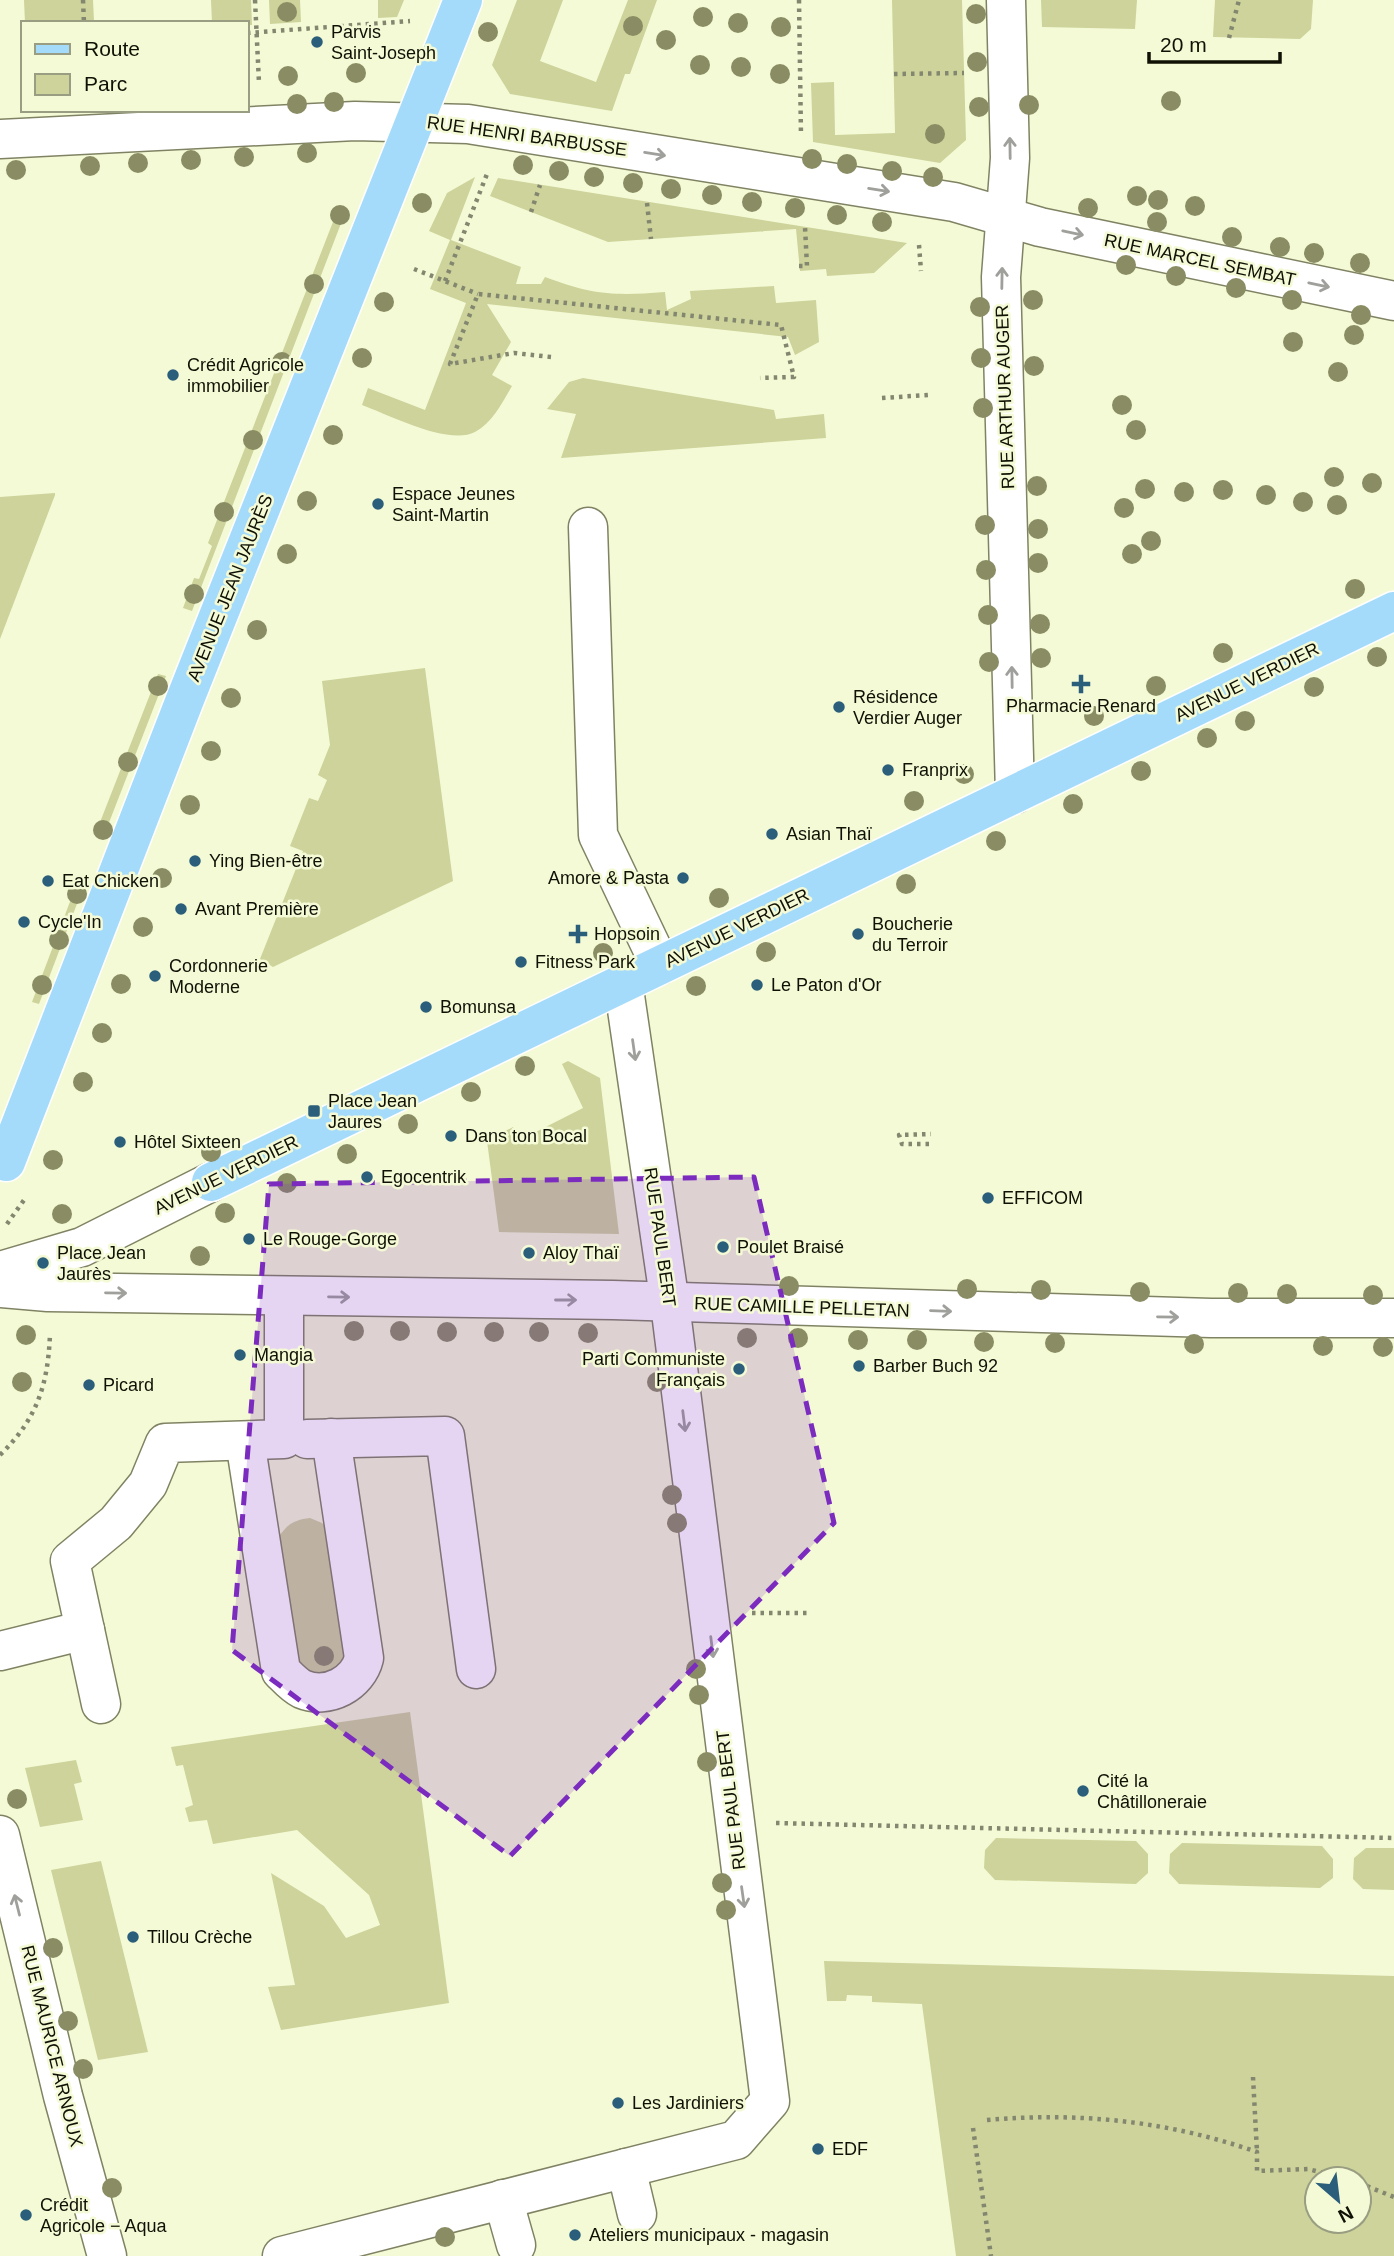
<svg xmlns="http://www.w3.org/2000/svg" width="1394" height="2256" viewBox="0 0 1394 2256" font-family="Helvetica,sans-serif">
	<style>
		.green { fill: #cdd39a; fill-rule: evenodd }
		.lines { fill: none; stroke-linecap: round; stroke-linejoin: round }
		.minor-casing { stroke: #808363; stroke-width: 41 }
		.major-casing { stroke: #fff; stroke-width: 41 }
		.path { stroke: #84876f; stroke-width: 4.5; stroke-dasharray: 3.5 5; stroke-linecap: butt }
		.minor { stroke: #fff; stroke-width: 38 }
		.major { stroke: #a5dbfa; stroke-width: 38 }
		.tree { fill: #8a8d63 }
		.oneway { stroke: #9fa09b }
		.marked { fill: #7b2cbf; fill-opacity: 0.2; stroke: #7b2cbf; stroke-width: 5; stroke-dasharray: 14 9; stroke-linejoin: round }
		.poi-dot { fill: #2a5e7a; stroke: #f5fad6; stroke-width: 2.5 }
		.labels { text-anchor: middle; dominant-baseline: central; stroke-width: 5; stroke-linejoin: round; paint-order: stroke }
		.poi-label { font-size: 18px; fill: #101105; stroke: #f5fad6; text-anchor: start }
		.street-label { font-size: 18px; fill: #101105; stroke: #f5fad6 }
	</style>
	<rect width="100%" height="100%" fill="#f5fad6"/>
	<g class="green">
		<path d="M24 0H93L94 21 25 23Z"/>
		<path d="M211 0H251L252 25 212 23Z"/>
		<path d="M269 0H300L301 22 270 24Z"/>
		<path d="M378 0H404L397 17 378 18Z"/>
		<path d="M517 0H563L540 61 596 82 628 0H657L630 74H625L612 111 510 94 492 65Z"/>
		<path d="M892 0H962L966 140 940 163 813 142 811 83 834 82 835 135 895 133Z"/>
		<path d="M1041 0H1137L1135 29 1042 27Z"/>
		<path d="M1215 0H1313L1311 29 1300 39 1213 37Z"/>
		<path d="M475 177 451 240 521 267 516 284H541L545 277C593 295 614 296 665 292L667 310 691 299 690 291 774 286 776 303 816 300 819 342 795 355 788 337 487 304 511 342 492 375 512 386C502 403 493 422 475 432 449 446 389 415 362 405L368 388 425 410 466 303 430 289 450 240 429 231 447 193Z"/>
		<path d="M498 178 907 243 874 273 827 276 826 269 800 271 796 229 608 242 490 196Z"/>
		<path d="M338 209 345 213 192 611 183 608 194 578 199 579 212 546 208 543Z"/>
		<path d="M583 378 774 410 776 419 824 414 826 438 561 458 576 414 547 409 569 382Z"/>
		<path d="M55 493V495L0 639V497Z"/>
		<path d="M425 668 453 881 273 967 260 959 303 851 290 846 309 798 318 801 327 780 318 775 330 745 322 681Z"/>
		<path d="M158 674 166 676 103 838 95 835Z"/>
		<path d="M79 878 86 880 39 1004 32 1002Z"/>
		<path d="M568 1061 600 1078 619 1234 499 1232 487 1141 513 1127 520 1140 583 1108 562 1064Z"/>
		<path d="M310 1518 322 1523 331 1532 351 1649 331 1680 296 1668 278 1538C287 1524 294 1520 310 1518Z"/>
		<path d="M410 1712 449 2003 281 2030 268 1987 295 1985 271 1873 324 1906 346 1938 380 1925 369 1895 297 1830 213 1844 207 1820 189 1822 185 1808 193 1805 183 1765 176 1766 171 1747Z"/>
		<path d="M76 1760 82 1782 74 1784 83 1820 40 1827 25 1768Z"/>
		<path d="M996 1838 1136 1841 1148 1854V1873L1136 1884 995 1880 984 1868 985 1850Z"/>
		<path d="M1182 1843 1322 1846 1333 1859V1878L1320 1888 1179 1884 1169 1873 1170 1854Z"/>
		<path d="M1366 1848H1394V1890L1363 1889 1353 1879 1354 1858Z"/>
		<path d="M101 1861 148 2052 98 2060 51 1870Z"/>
		<path d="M824 1961 1394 1976V2256H956L922 2004 872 2002V1996L847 1995 846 2001H827ZM1317 2179H1359V2221H1317Z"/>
	</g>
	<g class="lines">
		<g class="minor-casing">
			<g id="minor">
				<path d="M1006 0 1010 158 1001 277 1015 794"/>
				<path d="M0 139 355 121 468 124 954 202 1040 227 1394 301"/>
				<path d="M588 527 598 835 660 965"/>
				<path d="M0 1271 82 1247 211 1182"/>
				<path d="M0 1288 48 1292 613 1300 1211 1318H1394"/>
				<path d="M307 1439 445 1436 476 1669"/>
				<path d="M245 1441 281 1671C288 1678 294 1685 302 1689 328 1700 358 1683 364 1658L331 1438"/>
				<path d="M85 1630 101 1704"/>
				<path d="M0 1651 85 1630 70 1561 116 1523 148 1484 165 1443 284 1439V1296"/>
				<path d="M0 1835 63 2096 107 2256"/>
				<path d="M626 2168 637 2214"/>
				<path d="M503 2199 516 2245"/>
				<path d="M282 2256 736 2140 770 2101 670 1304 623 982"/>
			</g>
		</g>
		<g class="major-casing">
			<g id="major">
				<path d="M6 1162 184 702 463 0"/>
				<path d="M211 1182 1394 611"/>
			</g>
		</g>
		<g class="path">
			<path d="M83 0 84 23"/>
			<path d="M255 0 259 83"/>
			<path d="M799 0 801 136"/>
			<path d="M247 33 410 21"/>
			<path d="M1229 38 1239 0"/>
			<path d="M894 74 964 73"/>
			<path d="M647 203 651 239"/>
			<path d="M531 212 540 185"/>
			<path d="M919 245 921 271"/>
			<path d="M799 266H807L805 227"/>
			<path d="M414 269 478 294"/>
			<path d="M445 281 487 174"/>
			<path d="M551 357 514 353 450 364 478 294 781 325 794 377 760 378"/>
			<path d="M882 398 928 395"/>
			<path d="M929 1144H902L899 1135 931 1134"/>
			<path d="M7 1224 24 1200"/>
			<path d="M0 1455C37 1419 48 1385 50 1334"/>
			<path d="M752 1613H809"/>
			<path d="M776 1823 1394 1838"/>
			<path d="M1253 2077 1257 2152"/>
			<path d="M987 2120C1081 2112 1168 2121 1257 2152V2171L1308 2169 1347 2179"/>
			<path d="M973 2128 991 2256"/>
			<path d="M1359 2183 1394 2197"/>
		</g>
		<use href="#minor" class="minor"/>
		<use href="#major" class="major"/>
	</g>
	<g class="tree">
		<circle cx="287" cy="12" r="10"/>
		<circle cx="976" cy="14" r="10"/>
		<circle cx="703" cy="17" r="10"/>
		<circle cx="738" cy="23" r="10"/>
		<circle cx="633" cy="26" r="10"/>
		<circle cx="781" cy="27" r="10"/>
		<circle cx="488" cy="32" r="10"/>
		<circle cx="666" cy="40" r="10"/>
		<circle cx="977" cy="62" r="10"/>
		<circle cx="700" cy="65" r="10"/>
		<circle cx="741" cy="67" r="10"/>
		<circle cx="356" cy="73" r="10"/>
		<circle cx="780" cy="74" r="10"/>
		<circle cx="288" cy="76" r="10"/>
		<circle cx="1171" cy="101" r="10"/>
		<circle cx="334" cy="102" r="10"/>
		<circle cx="297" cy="104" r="10"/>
		<circle cx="1029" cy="105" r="10"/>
		<circle cx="979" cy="107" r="10"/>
		<circle cx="935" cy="134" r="10"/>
		<circle cx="307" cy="153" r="10"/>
		<circle cx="244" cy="157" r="10"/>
		<circle cx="812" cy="159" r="10"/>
		<circle cx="191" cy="160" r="10"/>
		<circle cx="138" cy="163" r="10"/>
		<circle cx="847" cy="164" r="10"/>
		<circle cx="523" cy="165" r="10"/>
		<circle cx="90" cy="166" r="10"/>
		<circle cx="16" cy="170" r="10"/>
		<circle cx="559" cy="171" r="10"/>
		<circle cx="892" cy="171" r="10"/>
		<circle cx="594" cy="177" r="10"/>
		<circle cx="933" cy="177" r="10"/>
		<circle cx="633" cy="183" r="10"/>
		<circle cx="671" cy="189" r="10"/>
		<circle cx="712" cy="195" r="10"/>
		<circle cx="1137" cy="196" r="10"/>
		<circle cx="1158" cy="200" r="10"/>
		<circle cx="752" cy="202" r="10"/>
		<circle cx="422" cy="203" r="10"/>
		<circle cx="1195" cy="206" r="10"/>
		<circle cx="795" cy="208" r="10"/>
		<circle cx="1088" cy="208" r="10"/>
		<circle cx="340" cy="215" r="10"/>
		<circle cx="837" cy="215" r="10"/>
		<circle cx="882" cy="222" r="10"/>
		<circle cx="1157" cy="222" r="10"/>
		<circle cx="1232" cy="237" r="10"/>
		<circle cx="1280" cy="247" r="10"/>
		<circle cx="1314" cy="253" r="10"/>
		<circle cx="1360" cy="263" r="10"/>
		<circle cx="1126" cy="265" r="10"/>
		<circle cx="1176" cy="276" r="10"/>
		<circle cx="314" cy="284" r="10"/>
		<circle cx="1236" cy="288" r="10"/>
		<circle cx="1033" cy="300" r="10"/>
		<circle cx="1292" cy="300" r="10"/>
		<circle cx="384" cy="302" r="10"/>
		<circle cx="980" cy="307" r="10"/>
		<circle cx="1361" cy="315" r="10"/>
		<circle cx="1354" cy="335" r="10"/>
		<circle cx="1293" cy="342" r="10"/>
		<circle cx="362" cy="358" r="10"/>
		<circle cx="981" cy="358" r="10"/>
		<circle cx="282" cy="362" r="10"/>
		<circle cx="1034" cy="366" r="10"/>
		<circle cx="1338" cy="372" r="10"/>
		<circle cx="1122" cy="405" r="10"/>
		<circle cx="983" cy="408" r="10"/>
		<circle cx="1136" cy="430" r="10"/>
		<circle cx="333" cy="435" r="10"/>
		<circle cx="253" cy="440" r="10"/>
		<circle cx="1334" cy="477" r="10"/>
		<circle cx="1372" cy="483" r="10"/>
		<circle cx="1037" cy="486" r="10"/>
		<circle cx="1145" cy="489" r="10"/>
		<circle cx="1223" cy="490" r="10"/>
		<circle cx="1184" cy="492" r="10"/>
		<circle cx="1266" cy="495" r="10"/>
		<circle cx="307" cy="501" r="10"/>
		<circle cx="1303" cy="502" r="10"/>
		<circle cx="1337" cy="505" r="10"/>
		<circle cx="1124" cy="508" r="10"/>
		<circle cx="224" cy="512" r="10"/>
		<circle cx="985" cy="525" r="10"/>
		<circle cx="1038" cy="529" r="10"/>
		<circle cx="1151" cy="541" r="10"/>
		<circle cx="287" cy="554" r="10"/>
		<circle cx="1132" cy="554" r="10"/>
		<circle cx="1038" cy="563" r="10"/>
		<circle cx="986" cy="570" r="10"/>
		<circle cx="1355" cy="589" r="10"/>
		<circle cx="194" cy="594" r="10"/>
		<circle cx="988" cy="615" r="10"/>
		<circle cx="1040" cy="624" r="10"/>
		<circle cx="257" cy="630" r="10"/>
		<circle cx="1223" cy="653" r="10"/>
		<circle cx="1377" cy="657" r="10"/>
		<circle cx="1041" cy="658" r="10"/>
		<circle cx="989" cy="662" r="10"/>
		<circle cx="158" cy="686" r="10"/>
		<circle cx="1156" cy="686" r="10"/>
		<circle cx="1314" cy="687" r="10"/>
		<circle cx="231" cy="698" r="10"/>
		<circle cx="1094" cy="716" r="10"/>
		<circle cx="1245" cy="721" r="10"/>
		<circle cx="1207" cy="738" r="10"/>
		<circle cx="211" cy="751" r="10"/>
		<circle cx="128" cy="762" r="10"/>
		<circle cx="1141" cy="771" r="10"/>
		<circle cx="964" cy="774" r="10"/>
		<circle cx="914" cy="801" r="10"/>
		<circle cx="1073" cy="804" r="10"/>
		<circle cx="190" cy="805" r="10"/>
		<circle cx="103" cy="830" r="10"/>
		<circle cx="996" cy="841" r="10"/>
		<circle cx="162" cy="878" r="10"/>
		<circle cx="906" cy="884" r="10"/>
		<circle cx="77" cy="894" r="10"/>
		<circle cx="719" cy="898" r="10"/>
		<circle cx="143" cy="927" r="10"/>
		<circle cx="59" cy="940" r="10"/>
		<circle cx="766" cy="952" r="10"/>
		<circle cx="603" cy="953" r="10"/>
		<circle cx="121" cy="984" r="10"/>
		<circle cx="42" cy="985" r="10"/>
		<circle cx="696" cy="986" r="10"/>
		<circle cx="102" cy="1033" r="10"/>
		<circle cx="525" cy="1066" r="10"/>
		<circle cx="83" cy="1082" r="10"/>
		<circle cx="471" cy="1092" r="10"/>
		<circle cx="408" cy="1124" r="10"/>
		<circle cx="211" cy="1152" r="10"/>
		<circle cx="347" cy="1154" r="10"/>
		<circle cx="53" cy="1160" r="10"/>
		<circle cx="287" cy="1183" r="10"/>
		<circle cx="225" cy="1213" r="10"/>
		<circle cx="62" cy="1214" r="10"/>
		<circle cx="200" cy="1256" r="10"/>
		<circle cx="789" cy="1286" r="10"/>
		<circle cx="967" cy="1289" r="10"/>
		<circle cx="1041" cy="1290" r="10"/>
		<circle cx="1140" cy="1292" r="10"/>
		<circle cx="1238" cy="1293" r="10"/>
		<circle cx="1287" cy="1294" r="10"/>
		<circle cx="1373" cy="1295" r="10"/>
		<circle cx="354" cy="1331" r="10"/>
		<circle cx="400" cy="1331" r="10"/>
		<circle cx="447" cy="1332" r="10"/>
		<circle cx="494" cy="1332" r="10"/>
		<circle cx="539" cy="1332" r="10"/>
		<circle cx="588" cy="1333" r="10"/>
		<circle cx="26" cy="1335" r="10"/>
		<circle cx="747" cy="1338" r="10"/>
		<circle cx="798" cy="1338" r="10"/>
		<circle cx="858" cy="1340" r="10"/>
		<circle cx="917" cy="1340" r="10"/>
		<circle cx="984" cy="1342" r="10"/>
		<circle cx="1055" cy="1343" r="10"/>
		<circle cx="1194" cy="1344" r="10"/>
		<circle cx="1323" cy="1346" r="10"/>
		<circle cx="1383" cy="1347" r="10"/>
		<circle cx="22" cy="1382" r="10"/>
		<circle cx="657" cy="1382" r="10"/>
		<circle cx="672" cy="1495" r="10"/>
		<circle cx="677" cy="1523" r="10"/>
		<circle cx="324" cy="1656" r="10"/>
		<circle cx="696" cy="1669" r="10"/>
		<circle cx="699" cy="1695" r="10"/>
		<circle cx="707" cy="1762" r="10"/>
		<circle cx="17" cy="1799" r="10"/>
		<circle cx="722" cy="1883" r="10"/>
		<circle cx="726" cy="1910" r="10"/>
		<circle cx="53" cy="1948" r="10"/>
		<circle cx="68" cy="2021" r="10"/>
		<circle cx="83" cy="2069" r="10"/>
		<circle cx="112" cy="2188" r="10"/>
		<circle cx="445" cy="2237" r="10"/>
	</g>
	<defs><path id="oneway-shaft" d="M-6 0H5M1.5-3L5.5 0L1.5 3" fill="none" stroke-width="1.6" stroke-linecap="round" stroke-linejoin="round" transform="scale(1.75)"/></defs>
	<g class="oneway">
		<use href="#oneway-shaft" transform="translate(1010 148) rotate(-91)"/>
		<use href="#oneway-shaft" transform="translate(655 154) rotate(9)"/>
		<use href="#oneway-shaft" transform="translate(879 190) rotate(9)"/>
		<use href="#oneway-shaft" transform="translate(1073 233) rotate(12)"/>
		<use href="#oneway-shaft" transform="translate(1002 278) rotate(-89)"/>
		<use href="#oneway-shaft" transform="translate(1319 285) rotate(12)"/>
		<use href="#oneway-shaft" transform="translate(1012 677) rotate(-91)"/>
		<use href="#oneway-shaft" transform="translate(634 1050) rotate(82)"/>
		<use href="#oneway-shaft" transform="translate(116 1293) rotate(1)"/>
		<use href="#oneway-shaft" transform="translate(339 1297) rotate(1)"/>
		<use href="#oneway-shaft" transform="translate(566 1300)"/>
		<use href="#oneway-shaft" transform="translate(941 1311) rotate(2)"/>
		<use href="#oneway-shaft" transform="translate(1168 1317) rotate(1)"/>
		<use href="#oneway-shaft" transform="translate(684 1421) rotate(83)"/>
		<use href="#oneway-shaft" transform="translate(712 1647) rotate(83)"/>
		<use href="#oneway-shaft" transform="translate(743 1897) rotate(82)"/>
		<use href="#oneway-shaft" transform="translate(17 1905) rotate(-104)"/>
	</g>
	<path class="marked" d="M754 1177 834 1523 510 1856 232 1650 269 1184Z"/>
	<g class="poi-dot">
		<circle cx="317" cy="42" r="7"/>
		<circle cx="173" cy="375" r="7"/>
		<circle cx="378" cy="504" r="7"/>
		<path d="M1077.5 673.5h7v7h7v7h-7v7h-7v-7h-7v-7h7z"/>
		<circle cx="839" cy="707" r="7"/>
		<circle cx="888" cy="770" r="7"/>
		<circle cx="772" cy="834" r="7"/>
		<circle cx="195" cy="861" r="7"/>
		<circle cx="683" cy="878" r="7"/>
		<circle cx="48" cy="881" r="7"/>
		<circle cx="181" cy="909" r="7"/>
		<circle cx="24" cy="922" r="7"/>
		<path d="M574.5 923.5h7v7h7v7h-7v7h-7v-7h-7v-7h7z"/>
		<circle cx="858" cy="934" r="7"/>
		<circle cx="521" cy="962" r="7"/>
		<circle cx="155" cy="976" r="7"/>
		<circle cx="757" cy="985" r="7"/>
		<circle cx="426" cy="1007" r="7"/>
		<rect x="307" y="1104" width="14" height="14" rx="3.5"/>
		<circle cx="451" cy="1136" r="7"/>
		<circle cx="120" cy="1142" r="7"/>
		<circle cx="367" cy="1177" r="7"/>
		<circle cx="988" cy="1198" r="7"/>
		<circle cx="249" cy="1239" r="7"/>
		<circle cx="723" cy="1247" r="7"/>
		<circle cx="529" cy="1253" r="7"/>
		<circle cx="43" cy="1263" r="7"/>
		<circle cx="240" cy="1355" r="7"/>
		<circle cx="859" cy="1366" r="7"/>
		<circle cx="739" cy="1369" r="7"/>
		<circle cx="89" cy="1385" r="7"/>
		<circle cx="1083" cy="1791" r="7"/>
		<circle cx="133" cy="1937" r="7"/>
		<circle cx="618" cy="2103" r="7"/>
		<circle cx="818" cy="2149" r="7"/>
		<circle cx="26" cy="2215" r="7"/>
		<circle cx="575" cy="2235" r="7"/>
	</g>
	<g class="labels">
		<g class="poi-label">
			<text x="331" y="32">Parvis<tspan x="331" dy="21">Saint-Joseph</tspan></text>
			<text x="187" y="365">Crédit Agricole<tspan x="187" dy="21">immobilier</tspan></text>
			<text x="392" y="494">Espace Jeunes<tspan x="392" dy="21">Saint-Martin</tspan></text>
			<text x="853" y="697">Résidence<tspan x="853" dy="21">Verdier Auger</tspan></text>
			<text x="1081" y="706" text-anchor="middle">Pharmacie Renard</text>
			<text x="902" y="770">Franprix</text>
			<text x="786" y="834">Asian Thaï</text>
			<text x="209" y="861">Ying Bien-être</text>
			<text x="669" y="878" text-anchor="end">Amore &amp; Pasta</text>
			<text x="62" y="881">Eat Chicken</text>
			<text x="195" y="909">Avant Première</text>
			<text x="38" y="922">Cycle'In</text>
			<text x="872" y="924">Boucherie<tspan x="872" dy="21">du Terroir</tspan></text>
			<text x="594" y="934">Hopsoin</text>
			<text x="535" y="962">Fitness Park</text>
			<text x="169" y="966">Cordonnerie<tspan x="169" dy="21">Moderne</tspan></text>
			<text x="771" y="985">Le Paton d'Or</text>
			<text x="440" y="1007">Bomunsa</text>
			<text x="328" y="1101">Place Jean<tspan x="328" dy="21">Jaures</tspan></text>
			<text x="465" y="1136">Dans ton Bocal</text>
			<text x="134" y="1142">Hôtel Sixteen</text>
			<text x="381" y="1177">Egocentrik</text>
			<text x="1002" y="1198">EFFICOM</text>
			<text x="263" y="1239">Le Rouge-Gorge</text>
			<text x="737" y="1247">Poulet Braisé</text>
			<text x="57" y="1253">Place Jean<tspan x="57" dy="21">Jaurès</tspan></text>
			<text x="543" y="1253">Aloy Thaï</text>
			<text x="254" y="1355">Mangia</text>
			<text x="725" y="1359" text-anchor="end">Parti Communiste<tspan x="725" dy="21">Français</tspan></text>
			<text x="873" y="1366">Barber Buch 92</text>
			<text x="103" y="1385">Picard</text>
			<text x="1097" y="1781">Cité la<tspan x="1097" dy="21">Châtilloneraie</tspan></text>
			<text x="147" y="1937">Tillou Crèche</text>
			<text x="632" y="2103">Les Jardiniers</text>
			<text x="832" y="2149">EDF</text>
			<text x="40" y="2205">Crédit<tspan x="40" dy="21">Agricole − Aqua</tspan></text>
			<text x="589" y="2235">Ateliers municipaux - magasin</text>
		</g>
		<g class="street-label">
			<text transform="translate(527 136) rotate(8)">RUE HENRI BARBUSSE</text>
			<text transform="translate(1200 260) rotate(12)">RUE MARCEL SEMBAT</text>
			<text transform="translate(1005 397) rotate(-92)">RUE ARTHUR AUGER</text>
			<text transform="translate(230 588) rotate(-68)">AVENUE JEAN JAURÈS</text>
			<text transform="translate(1247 682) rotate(-26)">AVENUE VERDIER</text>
			<text transform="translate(737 928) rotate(-26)">AVENUE VERDIER</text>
			<text transform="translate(226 1175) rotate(-26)">AVENUE VERDIER</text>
			<text transform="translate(660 1237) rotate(82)">RUE PAUL BERT</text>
			<text transform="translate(802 1307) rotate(2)">RUE CAMILLE PELLETAN</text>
			<text transform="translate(731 1800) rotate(-97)">RUE PAUL BERT</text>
			<text transform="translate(52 2046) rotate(76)">RUE MAURICE ARNOUX</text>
		</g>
	</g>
	<rect x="21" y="21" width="228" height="91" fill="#f5fad6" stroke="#999d82" stroke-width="2"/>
	<rect x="35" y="44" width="35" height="10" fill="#a5dbfa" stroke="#999d82" stroke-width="2"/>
	<text x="84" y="56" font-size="21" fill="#101105">Route</text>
	<rect x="35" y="74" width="35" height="21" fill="#cdd39a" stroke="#999d82" stroke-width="2"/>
	<text x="84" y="91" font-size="21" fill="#101105">Parc</text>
	<g transform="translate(1338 2200) rotate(152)"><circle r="33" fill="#f5fad6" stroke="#999d82" stroke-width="2"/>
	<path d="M0-5L12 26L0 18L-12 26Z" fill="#2a5e7a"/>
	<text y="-10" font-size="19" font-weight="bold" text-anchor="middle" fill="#101105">N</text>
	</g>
	<path d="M1149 52v10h131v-10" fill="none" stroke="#101105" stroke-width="3.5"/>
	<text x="1160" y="52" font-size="21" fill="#101105" stroke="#f5fad6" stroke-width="5" paint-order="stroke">20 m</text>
</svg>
